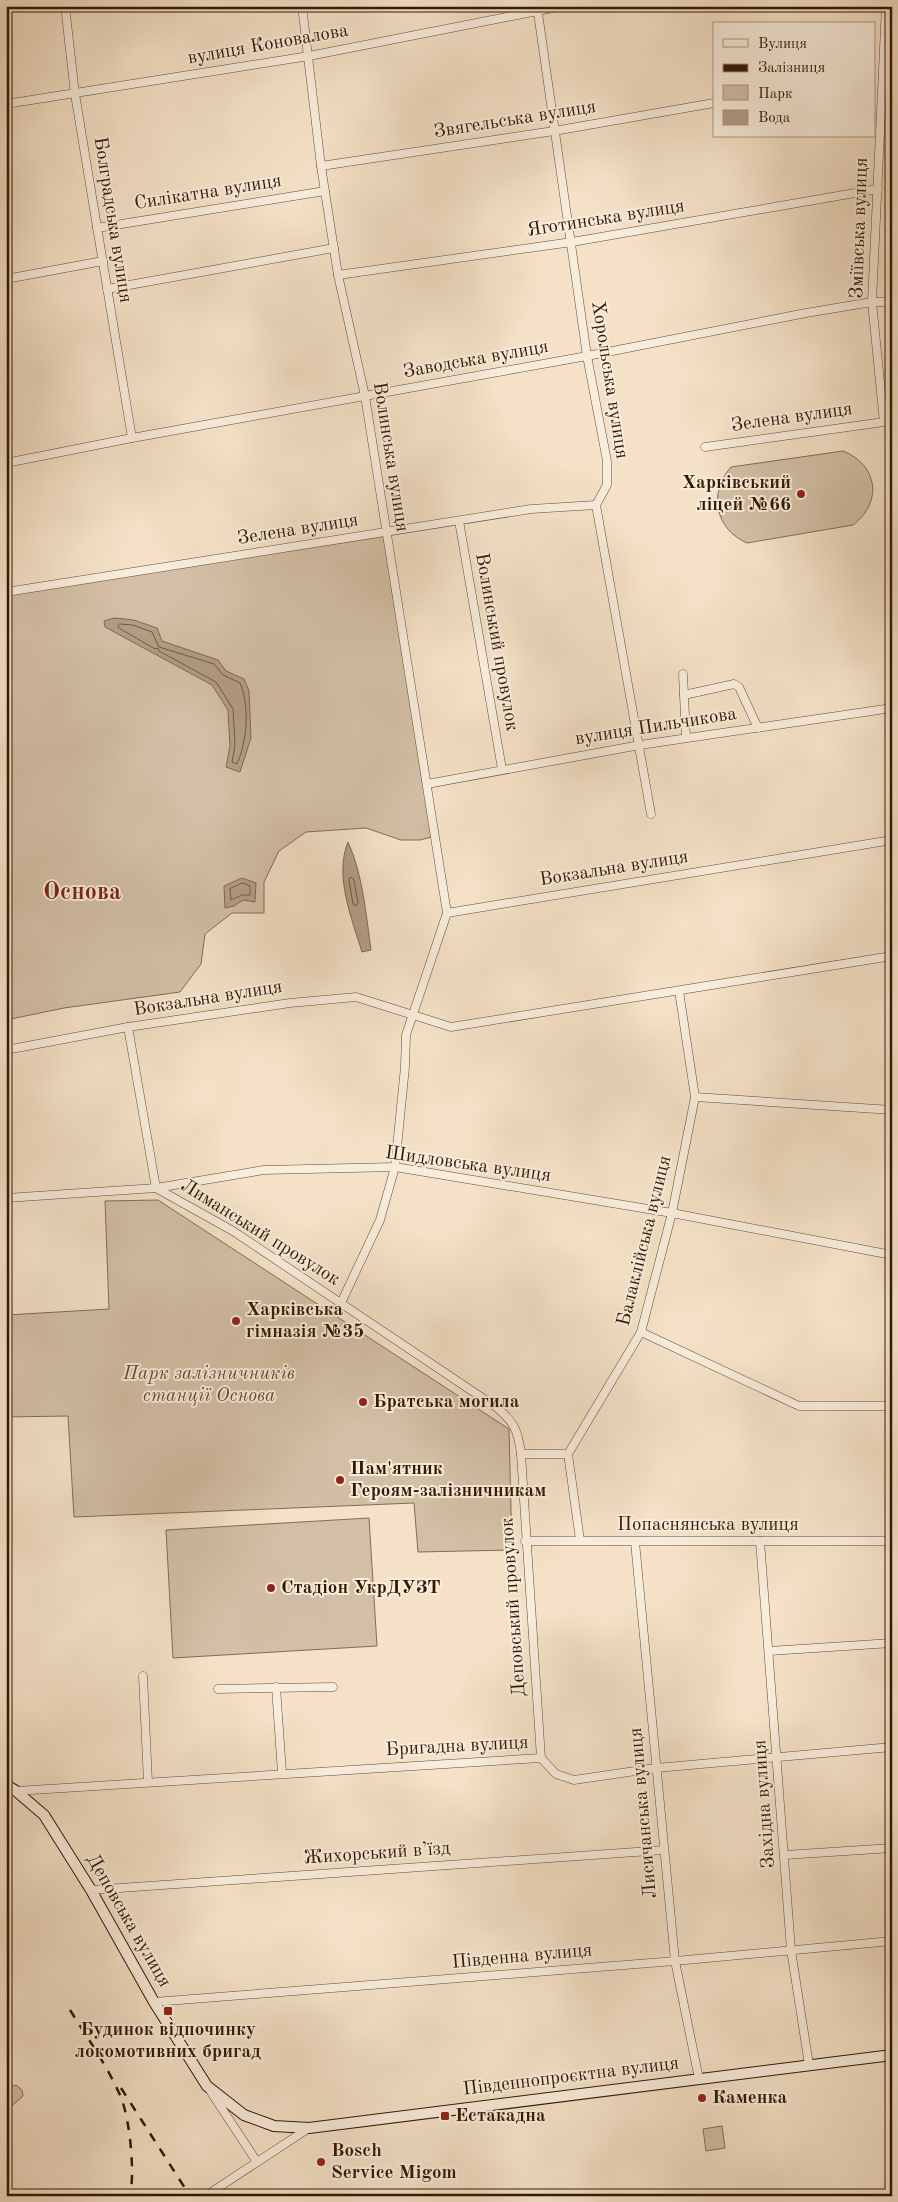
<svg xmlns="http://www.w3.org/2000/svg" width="898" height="2202" viewBox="0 0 898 2202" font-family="'Old Standard TT',serif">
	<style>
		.green { fill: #d3bfa6; stroke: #826c54 }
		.water { fill: #b29d84; stroke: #7f6850 }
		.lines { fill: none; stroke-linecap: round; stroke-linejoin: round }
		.shore { stroke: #725a44; stroke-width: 1 }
		.street-casing { stroke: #624a34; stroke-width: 9 }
		.secondary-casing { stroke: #321803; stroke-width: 12 }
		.street { stroke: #f8ecdb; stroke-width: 8 }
		.secondary { stroke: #f8ecdb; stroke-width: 10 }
		.rail { stroke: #321803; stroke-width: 2.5; stroke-dasharray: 9 9; stroke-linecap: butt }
		.poi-dot { fill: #8f2418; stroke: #f8ecdb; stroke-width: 2 }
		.labels { text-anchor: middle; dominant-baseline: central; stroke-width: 4; stroke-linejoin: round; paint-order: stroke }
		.street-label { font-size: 19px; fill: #321803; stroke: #f8ecdb }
		.poi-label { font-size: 19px; font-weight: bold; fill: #321803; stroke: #f8ecdb; text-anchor: start }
		.park-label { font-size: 19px; font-style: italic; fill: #624a34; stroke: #f8ecdb }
		.district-label { font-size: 24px; font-weight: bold; fill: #7a1f14; stroke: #f8ecdb }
	</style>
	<rect width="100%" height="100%" fill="#f4e1c7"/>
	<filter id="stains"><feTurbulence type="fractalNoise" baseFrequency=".004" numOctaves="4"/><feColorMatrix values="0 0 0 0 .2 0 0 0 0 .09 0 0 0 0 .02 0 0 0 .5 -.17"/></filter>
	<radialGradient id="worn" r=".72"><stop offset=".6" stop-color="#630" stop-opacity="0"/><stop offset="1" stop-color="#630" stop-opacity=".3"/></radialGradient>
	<g class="green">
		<path d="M843 451C878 465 883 502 853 525L747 543C715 529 708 493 731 467Z"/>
		<path d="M386 533 435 836 420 840H401L366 828 306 832 279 851 264 882V913H232L205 934 201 964 180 992 64 1008 6 1020V592Z"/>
		<path d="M158 1200 509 1429 512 1550 418 1552 414 1503 74 1517 68 1416 6 1417V1315L109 1309 105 1201Z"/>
		<path d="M369 1518 377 1646 173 1658 166 1530Z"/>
		<path d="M16 2085 22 2090 23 2096 6 2111V2088Z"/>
		<path d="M722 2126 725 2148 706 2151 703 2129Z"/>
	</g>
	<g class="water">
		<path d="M114 618 134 620 157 628 162 641 218 660 226 671 244 679 249 691 251 738 240 772 226 767 230 746 228 710 212 685 105 627 104 621Z"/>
		<path d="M348 842C363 875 366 915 371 950L362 952C352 919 334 876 348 842Z"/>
		<path d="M242 878 256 883 255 902 243 900 234 906 225 908 224 886Z"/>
	</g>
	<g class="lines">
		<g class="shore">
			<path d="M120 624 133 625 152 632 159 647 214 664 223 675 240 683C250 706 247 742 237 764L232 762 235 745 233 709 216 682 159 651 158 648 155 649 119 628 118 626Z"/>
			<path d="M351 877 354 880 358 903 356 906 353 904 349 880Z"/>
			<path d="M243 883 250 886V895H242L231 900 230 889Z"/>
		</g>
		<g class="street-casing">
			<g id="street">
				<path d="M65 6 75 94 132 438"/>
				<path d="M302 6 321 166 338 275 365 396 447 913"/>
				<path d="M537 6 587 356 607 461V485L596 505 651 814"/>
				<path d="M6 104 309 56 563 6"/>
				<path d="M321 166 554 131 714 103"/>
				<path d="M97 228 325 191"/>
				<path d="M338 275 572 242 878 189"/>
				<path d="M6 279 103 261"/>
				<path d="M107 289 334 248"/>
				<path d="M705 447 884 422 872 302 886 6"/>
				<path d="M6 463 132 438 587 356 806 313 872 302H892"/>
				<path d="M459 521 502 769"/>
				<path d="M6 592 531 509 596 505"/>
				<path d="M683 674 684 695"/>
				<path d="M686 738 684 695 734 684 739 687 758 728"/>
				<path d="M427 784 640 745 892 708"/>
				<path d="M128 1027 156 1188 233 1231 496 1407C514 1422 518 1430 521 1454H568"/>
				<path d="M6 1050 128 1027 290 1003 356 997 451 1027 892 956"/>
				<path d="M695 1097 892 1110"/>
				<path d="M6 1198 156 1188 264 1170 395 1167 672 1213 892 1255"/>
				<path d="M341 1303 380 1220 395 1167 405 1067 406 1035 447 913 892 840"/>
				<path d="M641 1332 799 1406H892"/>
				<path d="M521 1454 541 1758"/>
				<path d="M580 1540 568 1454 641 1332 672 1213 695 1097 679 991"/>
				<path d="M525 1541H892"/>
				<path d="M760 1541 791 1950 809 2065"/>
				<path d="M635 1542 675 1961 699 2079"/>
				<path d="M769 1651 892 1643"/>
				<path d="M143 1676 148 1782"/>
				<path d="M276 1687 282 1773"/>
				<path d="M218 1689 333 1687"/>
				<path d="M16 1791 541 1758 556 1774 574 1780 656 1768 892 1747"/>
				<path d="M785 1855 892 1848"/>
				<path d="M91 1890 664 1850"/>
				<path d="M154 2002 675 1961 892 1941"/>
				<path d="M211 2092 257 2162"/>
				<path d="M214 2196 213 2191 309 2128"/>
			</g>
		</g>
		<g class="secondary-casing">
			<path id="secondary" d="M6 1785 16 1791 44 1815 91 1890 154 2002 207 2086 244 2115 274 2126 309 2128 892 2055"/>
		</g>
		<use href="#street" class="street"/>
		<use href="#secondary" class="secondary"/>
		<g class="rail">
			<path d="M70 2010C88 2039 109 2068 122 2100 130 2123 135 2172 130 2196"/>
			<path d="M121 2088 190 2196"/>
		</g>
	</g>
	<g class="poi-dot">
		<circle cx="801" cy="494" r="5"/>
		<circle cx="236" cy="1321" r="5"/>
		<circle cx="363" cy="1402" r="5"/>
		<circle cx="340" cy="1480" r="5"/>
		<circle cx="271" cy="1588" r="5"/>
		<rect x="163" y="2006" width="10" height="10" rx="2.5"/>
		<circle cx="702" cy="2098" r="5"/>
		<rect x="440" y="2111" width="10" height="10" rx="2.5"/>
		<circle cx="321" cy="2162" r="5"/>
	</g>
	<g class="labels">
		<g class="street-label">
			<text transform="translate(268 45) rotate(-10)">вулиця Коновалова</text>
			<text transform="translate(515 120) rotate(-9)">Звягельська вулиця</text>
			<text transform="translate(208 193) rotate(-9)">Силікатна вулиця</text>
			<text transform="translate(606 219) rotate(-9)">Яготинська вулиця</text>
			<text transform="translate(112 220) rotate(81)">Болградська вулиця</text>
			<text transform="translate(860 228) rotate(-88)">Зміївська вулиця</text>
			<text transform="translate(476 360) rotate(-10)">Заводська вулиця</text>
			<text transform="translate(609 380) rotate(81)">Хорольська вулиця</text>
			<text transform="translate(792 418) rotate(-8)">Зелена вулиця</text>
			<text transform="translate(390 457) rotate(81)">Волинська вулиця</text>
			<text transform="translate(298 530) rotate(-9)">Зелена вулиця</text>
			<text transform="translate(496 642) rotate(80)">Волинський провулок</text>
			<text transform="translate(656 727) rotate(-9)">вулиця Пильчикова</text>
			<text transform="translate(614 869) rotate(-9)">Вокзальна вулиця</text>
			<text transform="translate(208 999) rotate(-9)">Вокзальна вулиця</text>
			<text transform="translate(468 1165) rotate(8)">Шидловська вулиця</text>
			<text transform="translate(260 1233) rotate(32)">Лиманський провулок</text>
			<text transform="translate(645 1241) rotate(-76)">Балаклійська вулиця</text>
			<text x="708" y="1525">Попаснянська вулиця</text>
			<text transform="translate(514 1607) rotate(-94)">Деповський провулок</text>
			<text transform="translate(457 1747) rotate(-3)">Бригадна вулиця</text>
			<text transform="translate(765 1804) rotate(-94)">Західна вулиця</text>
			<text transform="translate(644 1813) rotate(-95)">Лисичанська вулиця</text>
			<text transform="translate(377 1854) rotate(-4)">Жихорський в’їзд</text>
			<text transform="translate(128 1921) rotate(60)">Деповська вулиця</text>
			<text transform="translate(522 1957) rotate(-5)">Південна вулиця</text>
			<text transform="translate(571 2077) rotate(-7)">Південнопроєктна вулиця</text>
		</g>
		<g class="poi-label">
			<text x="791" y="483" text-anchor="end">Харківський<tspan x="791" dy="22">ліцей №66</tspan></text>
			<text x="246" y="1310">Харківська<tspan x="246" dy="22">гімназія №35</tspan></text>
			<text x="373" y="1402">Братська могила</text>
			<text x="350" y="1469">Пам'ятник<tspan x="350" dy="22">Героям-залізничникам</tspan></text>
			<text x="281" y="1588">Стадіон УкрДУЗТ</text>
			<text x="168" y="2030" text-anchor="middle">Будинок відпочинку<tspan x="168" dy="22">локомотивних бригад</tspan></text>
			<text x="712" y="2098">Каменка</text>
			<text x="455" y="2116">Естакадна</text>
			<text x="331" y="2151">Bosch<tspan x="331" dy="22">Service Migom</tspan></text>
		</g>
		<g class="park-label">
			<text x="209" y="1374">Парк залізничників<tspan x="209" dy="22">станції Основа</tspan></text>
		</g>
		<g class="district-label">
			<text x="82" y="893">Основа</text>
		</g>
	</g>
	<rect width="898" height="2202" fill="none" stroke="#f4e1c7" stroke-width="25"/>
	<rect x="8" y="8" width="883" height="2187" fill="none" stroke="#321803" stroke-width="2.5"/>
	<rect x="12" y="12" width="873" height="2177" fill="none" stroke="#321803"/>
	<rect x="713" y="22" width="162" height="115" fill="#f8ecdb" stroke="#a99785"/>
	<rect x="723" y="39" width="25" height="8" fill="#f8ecdb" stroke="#a99785"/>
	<text x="758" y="48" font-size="15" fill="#321803">Вулиця</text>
	<rect x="723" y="64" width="25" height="8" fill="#321803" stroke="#a99785"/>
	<text x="758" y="72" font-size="15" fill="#321803">Залізниця</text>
	<rect x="723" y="85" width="25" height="15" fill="#d3bfa6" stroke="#a99785"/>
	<text x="758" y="98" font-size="15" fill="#321803">Парк</text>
	<rect x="723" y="110" width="25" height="15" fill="#b29d84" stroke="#a99785"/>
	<text x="758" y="122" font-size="15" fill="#321803">Вода</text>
	<rect width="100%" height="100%" filter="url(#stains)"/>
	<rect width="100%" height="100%" fill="url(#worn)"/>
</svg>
